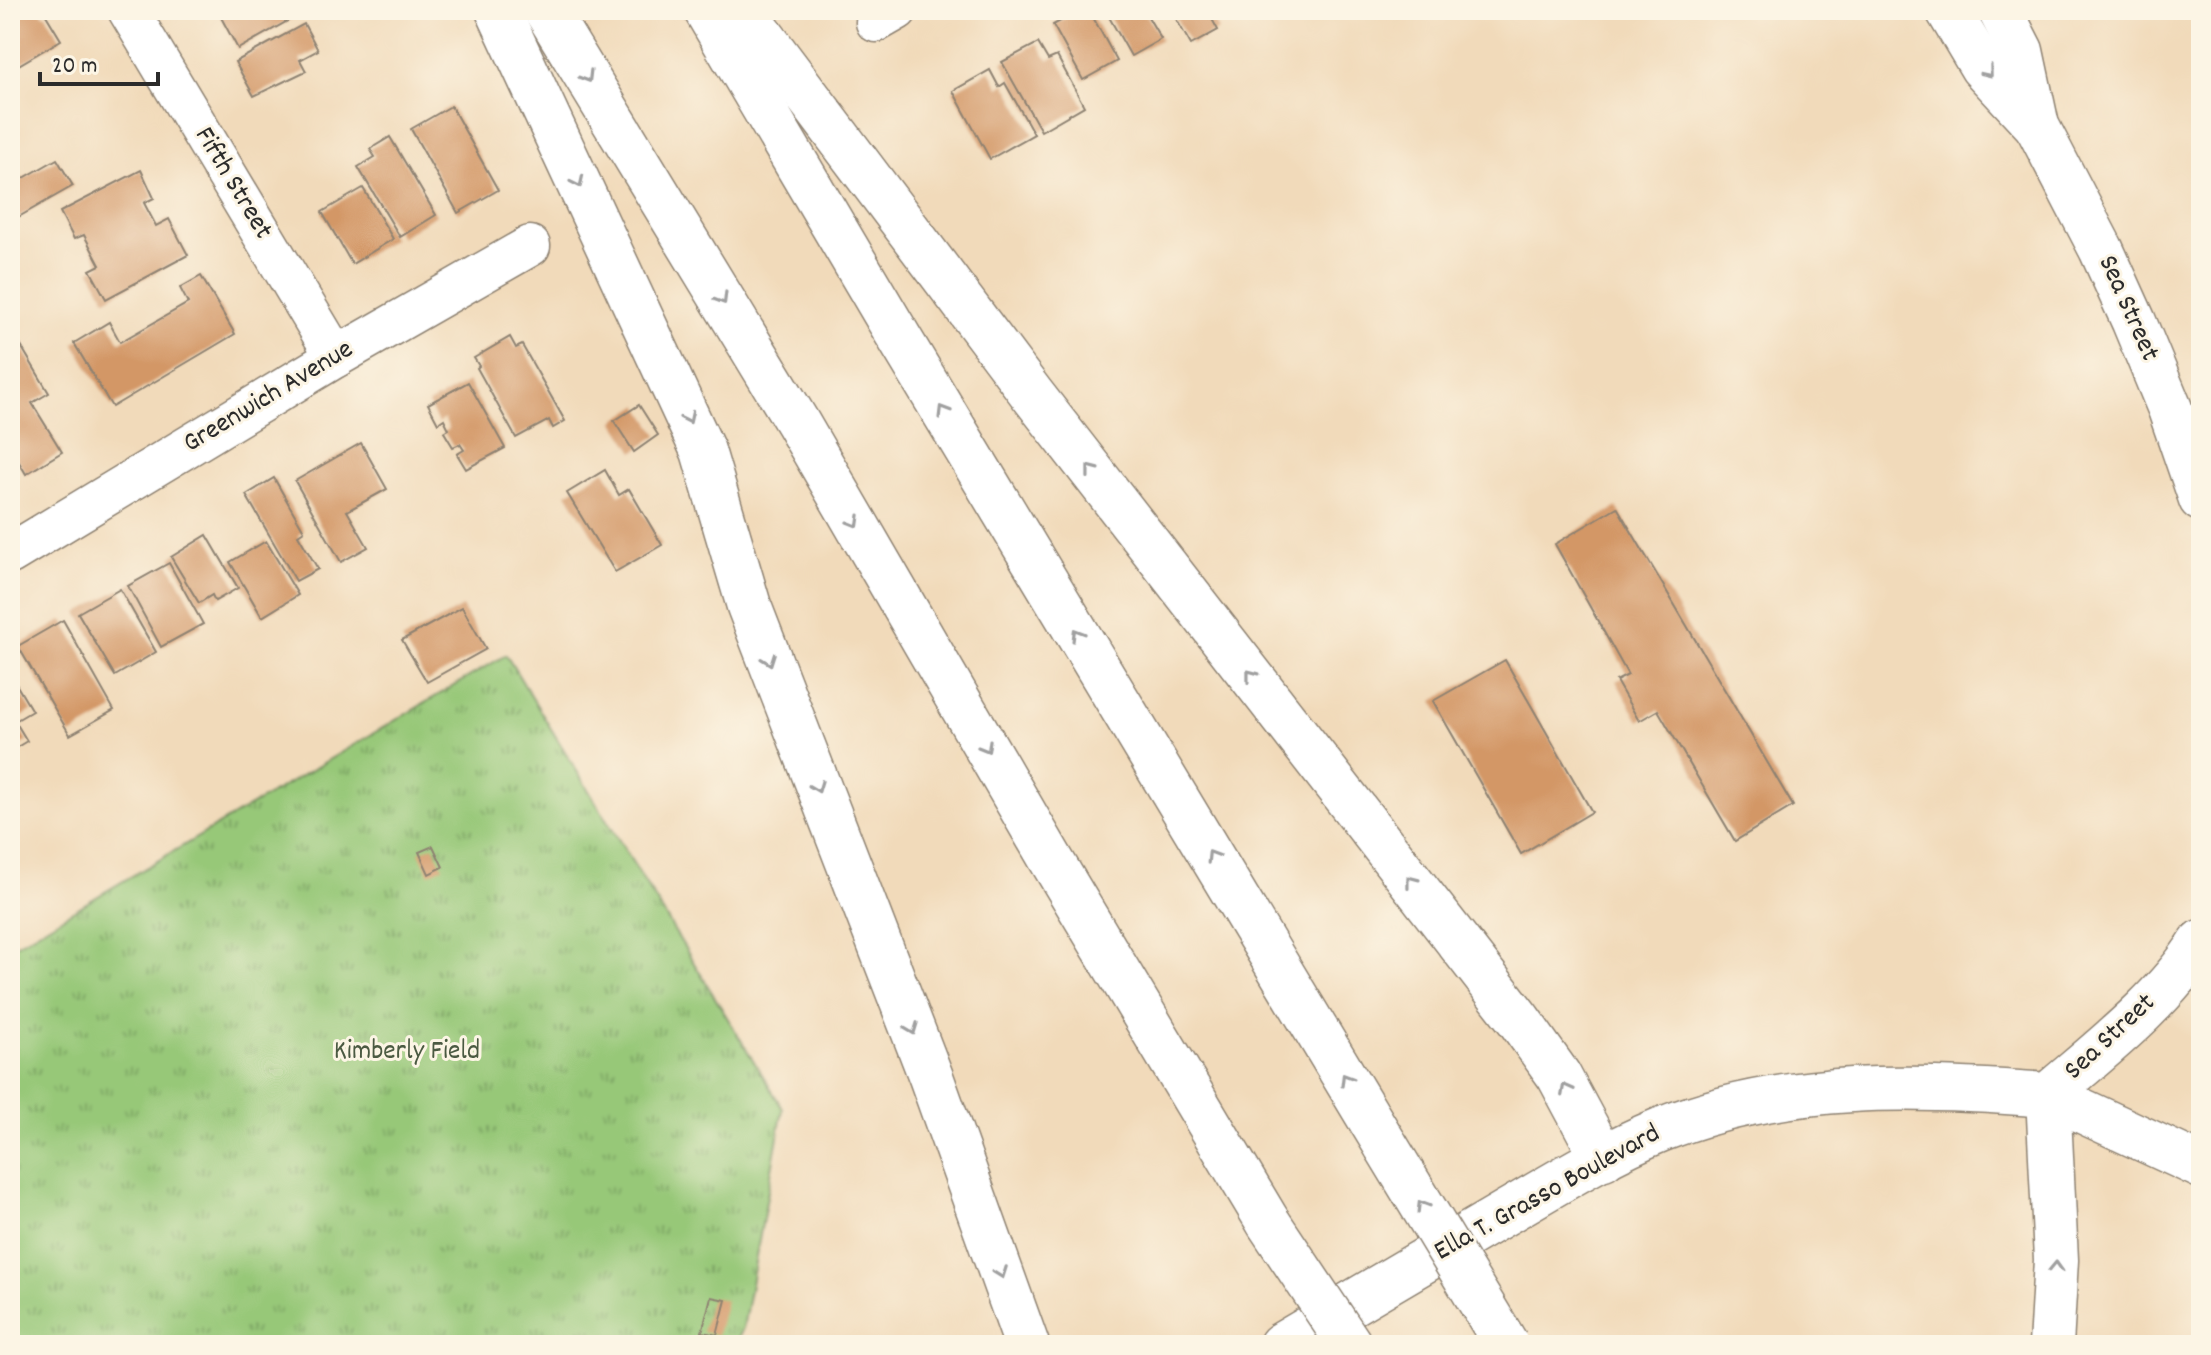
<svg xmlns="http://www.w3.org/2000/svg" width="2211" height="1355" viewBox="0 0 2211 1355" font-family="Dekko,sans-serif">
	<style>
		.park { fill: url(#park-tufts); stroke: #617a52; stroke-width: 2 }
		.building { fill: #d39766 }
		.lines { fill: none; stroke-linecap: round; stroke-linejoin: round }
		.minor-casing { stroke: #8e8272; stroke-width: 43 }
		.secondary-casing { stroke: #8e8272; stroke-width: 47 }
		.primary-casing { stroke: #8e8272; stroke-width: 47 }
		.motorway-casing { stroke: #8e8272; stroke-width: 47 }
		.minor { stroke: #fff; stroke-width: 40 }
		.secondary { stroke: #fff; stroke-width: 44 }
		.primary { stroke: #fff; stroke-width: 44 }
		.motorway { stroke: #fff; stroke-width: 44 }
		.motorway-bridge-casing { stroke: #8e8272; stroke-width: 47; stroke-linecap: butt }
		.motorway-bridge { stroke: #fff; stroke-width: 44 }
		.oneway { stroke: #a0a0a0 }
		.labels { text-anchor: middle; dominant-baseline: central; stroke-width: 6; stroke-linejoin: round; paint-order: stroke }
		.street-label { font-size: 28px; fill: #2b2b2b; stroke: #fcf5e5 }
		.park-label { font-size: 28px; fill: #4b5a42; stroke: #fcf5e5 }
	</style>
	<defs>
		<pattern id="park-tufts" width="24" height="20" patternUnits="userSpaceOnUse" patternTransform="scale(2)"><rect width="24" height="20" fill="#97c878"/><path d="M3 7l-1-3M5 7V3M7 7l1-3M15 17l-1-3M17 17v-4M19 17l1-3" fill="none" stroke="#7ba363"/></pattern>
	</defs>
	<rect width="100%" height="100%" fill="#fcf5e5"/>
	<filter id="ink" filterUnits="userSpaceOnUse"><feTurbulence type="fractalNoise" baseFrequency=".0125" numOctaves="2"/><feDisplacementMap in="SourceGraphic" scale="16" xChannelSelector="R" yChannelSelector="G"/><feConvolveMatrix kernelMatrix="1 2 1 2 8 2 1 2 1" color-interpolation-filters="sRGB"/></filter>
	<filter id="wash" filterUnits="userSpaceOnUse"><feTurbulence type="fractalNoise" baseFrequency=".006" numOctaves="4" result="noise"/><feDisplacementMap in="SourceGraphic" scale="32" xChannelSelector="R" yChannelSelector="G"/><feGaussianBlur stdDeviation="1.8" result="paint"/><feColorMatrix in="noise" values="0 0 0 0 0 0 0 0 0 0 0 0 0 0 0 0 0 1.4 0 .05"/><feComposite in="paint" operator="in"/></filter>
	<g filter="url(#wash)">
		<rect width="100%" height="100%" fill="#f1daba"/>
		<path class="park" d="M506 655 783 1109 743 1328 735 1345H10V948Z"/>
		<g id="blocks">
			<g class="building">
				<path d="M10 10H37L46 15 61 40 10 70Z"/>
				<path d="M217 10H307L238 49Z"/>
				<path d="M1081 10H1089L1117 61 1083 80 1053 25Z"/>
				<path d="M1105 10H1144L1161 39 1131 56Z"/>
				<path d="M1171 10H1207L1218 30 1191 45Z"/>
				<path d="M304 24 318 50 300 60 306 71 254 96 235 62Z"/>
				<path d="M1038 43 1048 60 1057 56 1084 106 1041 131 1002 62Z"/>
				<path d="M990 70 999 87 1005 83 1034 134 990 159 953 91Z"/>
				<path d="M451 106 498 190 458 213 411 129Z"/>
				<path d="M390 137 436 215 400 237 358 167 375 157 370 149Z"/>
				<path d="M57 159 73 186 15 219 10 211V186Z"/>
				<path d="M141 170 154 198 144 203 156 226 169 219 188 255 106 299 90 270 100 265 84 235 74 239 60 212Z"/>
				<path d="M363 188 393 239 352 264 322 212Z"/>
				<path d="M201 276 235 334 112 407 74 343 109 322 120 342 188 303 180 288Z"/>
				<path d="M510 337 516 348 522 345 565 421 553 428 549 420 516 438 477 368 479 366 474 358Z"/>
				<path d="M21 346 49 393 32 403 62 452 26 474 10 447V353Z"/>
				<path d="M468 382 505 448 466 469 457 454 464 450 460 444 453 447 444 432 449 429 444 419 438 423 428 404Z"/>
				<path d="M639 405 658 435 634 452 614 421Z"/>
				<path d="M361 443 387 489 347 511 368 547 341 562 295 481Z"/>
				<path d="M605 470 619 495 629 489 662 545 615 572 567 493Z"/>
				<path d="M274 478 304 531 298 535 318 569 296 581 246 495Z"/>
				<path d="M1617 507 1793 806 1735 841 1658 710 1639 721 1616 681 1628 675 1555 544Z"/>
				<path d="M207 535 238 588 215 601 212 595 199 603 171 557Z"/>
				<path d="M266 541 298 595 262 617 230 562Z"/>
				<path d="M169 563 203 624 161 647 128 586Z"/>
				<path d="M120 589 156 652 115 676 78 613Z"/>
				<path d="M462 607 486 649 427 682 402 640Z"/>
				<path d="M63 620 114 710 70 735 18 646Z"/>
				<path d="M1505 660 1592 812 1521 854 1433 701Z"/>
				<path d="M10 674 32 711 15 721 27 741 12 750 10 747Z"/>
				<path d="M433 846 443 867 429 874 419 852Z"/>
				<path d="M711 1297 726 1300 717 1335 702 1332Z"/>
			</g>
		</g>
	</g>
	<g filter="url(#ink)">
		<use href="#blocks" fill-opacity="0" stroke="#8e8272" stroke-width="2"/>
		<g class="lines">
			<g class="minor-casing">
				<g id="minor">
					<path d="M128 10 336 357"/>
					<path d="M876 22 897 10"/>
					<path d="M10 554 336 357 530 246"/>
				</g>
			</g>
			<g class="secondary-casing">
				<path id="secondary" d="M2048 1095 2201 1166"/>
			</g>
			<g class="primary-casing">
				<g id="primary">
					<path d="M1948 10 1982 67 2037 126"/>
					<path d="M2000 10 2021 51 2037 126 2101 249 2134 322 2170 409 2201 499"/>
					<path d="M1281 1345C1356 1301 1431 1257 1505 1213 1555 1184 1606 1152 1660 1130 1783 1080 1919 1085 2048 1095 2100 1050 2164 1001 2201 942"/>
				</g>
			</g>
			<g class="motorway-casing">
				<g id="motorway">
					<path d="M498 10 703 451 749 606 931 1077 1027 1345"/>
					<path d="M546 10 797 422 1049 856 1268 1222"/>
					<path d="M706 10 903 344 1386 1146"/>
					<path d="M743 10 1031 393 1519 1020 1559 1076 1603 1158"/>
					<path d="M2048 1095 2056 1260 2051 1345"/>
				</g>
			</g>
			<use href="#minor" class="minor"/>
			<use href="#secondary" class="secondary"/>
			<use href="#primary" class="primary"/>
			<use href="#motorway" class="motorway"/>
			<g class="motorway-bridge-casing">
				<g id="motorway-bridge">
					<path d="M1386 1146 1506 1344"/>
					<path d="M1268 1222 1350 1345"/>
				</g>
			</g>
			<use href="#motorway-bridge" class="motorway-bridge"/>
		</g>
		<defs><path id="oneway-chevron" d="M-2-3.5L2.5 0L-2 3.5" fill="none" stroke-width="1.6" stroke-linecap="round" stroke-linejoin="round" transform="scale(2)"/></defs>
		<g class="oneway">
			<use href="#oneway-chevron" transform="translate(1988 72) rotate(51)"/>
			<use href="#oneway-chevron" transform="translate(587 77) rotate(59)"/>
			<use href="#oneway-chevron" transform="translate(578 182) rotate(65)"/>
			<use href="#oneway-chevron" transform="translate(722 299) rotate(59)"/>
			<use href="#oneway-chevron" transform="translate(943 411) rotate(-121)"/>
			<use href="#oneway-chevron" transform="translate(688 418) rotate(65)"/>
			<use href="#oneway-chevron" transform="translate(1091 470) rotate(-128)"/>
			<use href="#oneway-chevron" transform="translate(855 522) rotate(60)"/>
			<use href="#oneway-chevron" transform="translate(1077 634) rotate(-121)"/>
			<use href="#oneway-chevron" transform="translate(769 660) rotate(70)"/>
			<use href="#oneway-chevron" transform="translate(1251 675) rotate(-128)"/>
			<use href="#oneway-chevron" transform="translate(986 747) rotate(60)"/>
			<use href="#oneway-chevron" transform="translate(817 787) rotate(69)"/>
			<use href="#oneway-chevron" transform="translate(1212 856) rotate(-122)"/>
			<use href="#oneway-chevron" transform="translate(1411 881) rotate(-128)"/>
			<use href="#oneway-chevron" transform="translate(912 1029) rotate(69)"/>
			<use href="#oneway-chevron" transform="translate(1346 1079) rotate(-121)"/>
			<use href="#oneway-chevron" transform="translate(1566 1089) rotate(-118)"/>
			<use href="#oneway-chevron" transform="translate(1422 1206) rotate(-121)"/>
			<use href="#oneway-chevron" transform="translate(2056 1267) rotate(-88)"/>
			<use href="#oneway-chevron" transform="translate(1001 1273) rotate(70)"/>
		</g>
	</g>
	<g class="labels">
		<g class="street-label">
			<text transform="translate(232 184) rotate(59)">Fifth Street</text>
			<text transform="translate(2127 309) rotate(66)">Sea Street</text>
			<text transform="translate(269 398) rotate(-31)">Greenwich Avenue</text>
			<text transform="translate(2111 1038) rotate(-43)">Sea Street</text>
			<text transform="translate(1548 1194) rotate(-29)">Ella T. Grasso Boulevard</text>
		</g>
		<g class="park-label">
			<text x="407" y="1053">Kimberly Field</text>
		</g>
	</g>
	<rect width="2211" height="1355" fill="none" stroke="#fcf5e5" stroke-width="40"/>
	<path d="M40 72v12h118v-12" fill="none" stroke="#2b2b2b" stroke-width="4"/>
	<text x="52" y="72" font-size="24" fill="#2b2b2b" stroke="#fcf5e5" stroke-width="6" paint-order="stroke">20 m</text>
</svg>
